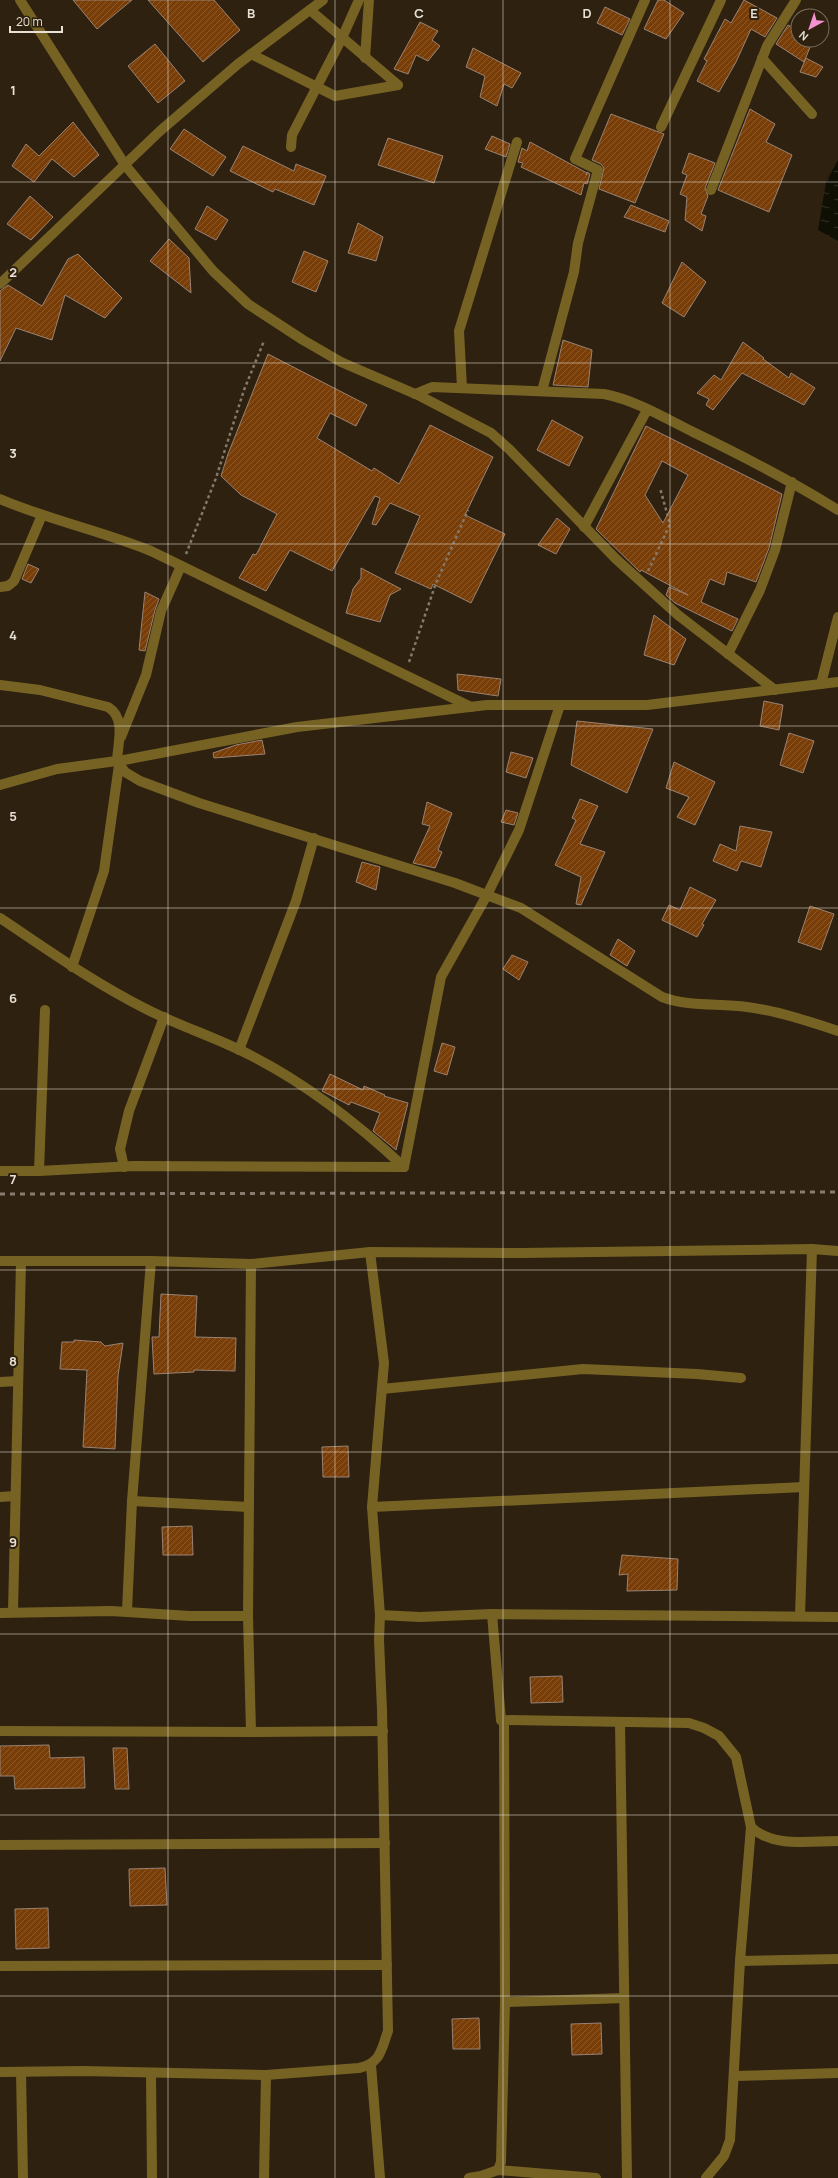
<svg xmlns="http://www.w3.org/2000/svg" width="838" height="2178" viewBox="0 0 838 2178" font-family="Manrope,sans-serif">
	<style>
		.water { fill: url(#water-ripples) }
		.building { fill: url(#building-hatch); stroke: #998274; fill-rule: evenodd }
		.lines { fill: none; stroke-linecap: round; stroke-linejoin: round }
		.path { stroke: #84796b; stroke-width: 2.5; stroke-dasharray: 3 3; stroke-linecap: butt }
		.minor { stroke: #766324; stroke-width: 10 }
		.rail { stroke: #877c6e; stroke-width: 3; stroke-dasharray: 5 5; stroke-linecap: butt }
		.grid { fill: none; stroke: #e9e1d6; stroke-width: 1; stroke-opacity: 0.55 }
		.grid-label { font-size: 13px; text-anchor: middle; font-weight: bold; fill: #e9e1d6; stroke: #2e2110; stroke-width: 4; stroke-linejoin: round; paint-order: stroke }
	</style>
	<defs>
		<pattern id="water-ripples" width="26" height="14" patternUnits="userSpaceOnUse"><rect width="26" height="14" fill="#0f0f03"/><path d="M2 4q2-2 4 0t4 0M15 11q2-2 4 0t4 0" fill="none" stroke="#323227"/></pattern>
		<pattern id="building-hatch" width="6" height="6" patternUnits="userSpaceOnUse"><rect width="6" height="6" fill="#793e07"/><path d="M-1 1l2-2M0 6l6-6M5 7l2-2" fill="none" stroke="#8c5a2a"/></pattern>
	</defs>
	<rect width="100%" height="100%" fill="#2e2110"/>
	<path class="water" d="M838 160V241L818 230 826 182Z"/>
	<g class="building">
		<path d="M73 0H132L97 29Z"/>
		<path d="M148 0H214L240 30 203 62Z"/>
		<path d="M658 0H664L684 13 666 39 644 29Z"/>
		<path d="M744 0 777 18 765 37 751 29 736 62 719 92 697 81 707 61 704 59 725 19 731 23Z"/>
		<path d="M605 7 630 19 622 35 597 23Z"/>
		<path d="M420 22 438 31 432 40 440 46 428 61 416 55 408 74 394 69Z"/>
		<path d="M788 25 798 30V40H813L804 62 776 44Z"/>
		<path d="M155 44 185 81 158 103 128 66Z"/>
		<path d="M473 48 521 73 512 88 504 84 497 106 480 97 485 76 466 67Z"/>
		<path d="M806 58 823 67 816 77 800 72Z"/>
		<path d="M750 109 775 124 766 142 792 155 769 212 718 190Z"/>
		<path d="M611 114 664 134 635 203 599 189 604 168 601 164 592 160Z"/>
		<path d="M73 122 99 155 74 177 52 159 34 182 12 166 26 144 39 156Z"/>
		<path d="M184 129 226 157 213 176 170 149Z"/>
		<path d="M492 136 510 144 506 157 485 149Z"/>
		<path d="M388 138 443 156 434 183 378 165Z"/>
		<path d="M530 142 587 173 586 175 587 172 590 174 587 184 584 183 581 195 521 167 523 163 518 162 522 148 527 151Z"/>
		<path d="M243 146 294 171 296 164 326 176 314 205 275 189 273 192 230 171Z"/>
		<path d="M689 153 715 163 705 188 708 196 701 214 706 216 702 231 685 220 687 197 680 194 687 175 682 173Z"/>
		<path d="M30 196 53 217 31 240 7 224Z"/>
		<path d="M631 205 669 221 665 232 624 217Z"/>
		<path d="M207 206 228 220 216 240 195 229Z"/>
		<path d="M358 223 383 237 376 261 348 253Z"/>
		<path d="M169 239 189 258 191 293 150 261Z"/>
		<path d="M304 251 328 261 316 292 292 282Z"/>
		<path d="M78 254 122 298 105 318 65 295 52 340 16 328 0 361V291L8 285 42 306 68 259Z"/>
		<path d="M682 262 706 282 684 317 662 303Z"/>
		<path d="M563 340 592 350 588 387 553 385Z"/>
		<path d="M743 342 764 358 763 359 789 378 791 373 815 388 804 405 742 373 713 410 706 405 709 399 697 393 714 375 721 380Z"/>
		<path d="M268 354 367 405 356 426 330 413 317 438 372 471 374 468 399 484 430 425 493 457 465 515 505 534 471 603 433 584 431 589 395 573 420 516 390 503 376 525 372 524 380 498 375 496 332 571 290 550 266 591 239 578 253 554 256 555 277 514 241 495 221 476 228 454Z"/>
		<path d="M552 420 583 437 569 466 537 450Z"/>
		<path d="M646 426 782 494 769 548 756 582 727 572 724 585 710 579 701 602 738 619 732 631 675 603 666 595 669 587 688 595 641 570 640 572 596 529ZM662 461 688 475 663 523 645 495Z"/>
		<path d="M557 518 570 529 556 554 538 545Z"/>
		<path d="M28 564 39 569 31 583 22 579Z"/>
		<path d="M361 568 401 589 390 595 380 622 346 613 353 589 361 578Z"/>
		<path d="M145 592 159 599 155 610 145 651 139 650Z"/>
		<path d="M654 615 686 639 674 665 644 655Z"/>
		<path d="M457 674 501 679 498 696 458 690Z"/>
		<path d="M764 701 783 705 779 730 760 726Z"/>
		<path d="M577 721 653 729 627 793 571 765Z"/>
		<path d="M789 733 814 741 803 773 780 765Z"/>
		<path d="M262 740 265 754 214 758 213 753 236 745Z"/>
		<path d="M511 752 533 758 526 778 506 772Z"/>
		<path d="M674 762 715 782 695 825 677 817 689 797 666 788Z"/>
		<path d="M580 799 598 806 580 844 605 852 581 905 576 904 581 877 555 865 576 820 572 818Z"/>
		<path d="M427 802 452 813 438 850 442 852 435 868 413 863 430 826 422 824Z"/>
		<path d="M506 810 518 813 514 825 501 822Z"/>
		<path d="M740 826 772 832 761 867 741 861 737 871 713 861 720 844 736 851Z"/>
		<path d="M362 862 380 867 376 890 356 882Z"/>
		<path d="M690 887 716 900 702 924 704 925 697 937 662 920 669 905 680 910Z"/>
		<path d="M810 906 834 914 821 950 798 942Z"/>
		<path d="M618 939 635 951 627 966 610 955Z"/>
		<path d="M512 955 528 962 519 980 503 969Z"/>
		<path d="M442 1043 455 1047 447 1075 434 1071Z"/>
		<path d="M330 1074 363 1090 364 1086 385 1095 384 1096 408 1103 396 1150 373 1131 380 1113 351 1102 349 1105 322 1091Z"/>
		<path d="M161 1294 197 1296 195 1337 236 1338 235 1371 194 1370V1372L154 1374 152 1337H159Z"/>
		<path d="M74 1340 101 1342 105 1346 123 1343 118 1376 115 1449 83 1447 87 1370 60 1369 62 1342H74Z"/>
		<path d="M348 1446 349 1477H323L322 1447Z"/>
		<path d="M192 1526 193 1555H163L162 1527Z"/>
		<path d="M622 1555 678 1559 677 1590 627 1591 628 1574 619 1575Z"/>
		<path d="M562 1676 563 1702 531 1703 530 1677Z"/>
		<path d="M49 1745 50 1758 84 1757 85 1788 15 1789 14 1776H0V1746Z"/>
		<path d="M113 1748H127L129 1789H115Z"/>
		<path d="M165 1868 167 1905 130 1906 129 1869Z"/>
		<path d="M48 1908 49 1948 16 1949 15 1909Z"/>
		<path d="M479 2018 480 2049H453L452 2019Z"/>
		<path d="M601 2023 602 2054 572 2055 571 2024Z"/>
	</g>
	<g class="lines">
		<g class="path">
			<path d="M186 554 216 478 244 390 264 341"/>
			<path d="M648 571 670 524 660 488"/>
			<path d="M409 662 436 583 468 510"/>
		</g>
		<g class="minor">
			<path d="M20 0 125 165 213 271 248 304 303 340 341 362 420 396 491 433 509 449 616 559 678 615 775 690"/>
			<path d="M310 10 398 85"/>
			<path d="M251 54 335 96 398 85"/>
			<path d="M365 58 369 0"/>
			<path d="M762 58 812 114"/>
			<path d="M661 127 721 0"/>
			<path d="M291 147 292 135 342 38 359 0"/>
			<path d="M711 190 767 46 796 0"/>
			<path d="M0 284 160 131 238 64 323 0"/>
			<path d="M462 388 459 331 517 142"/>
			<path d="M542 391 574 272 578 243 598 170 575 159 645 0"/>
			<path d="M415 394 432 387 604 394C635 400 665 418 693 432 743 456 791 481 838 510"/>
			<path d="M0 499C49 520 102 531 151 551L471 707"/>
			<path d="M584 527 647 410"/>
			<path d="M0 587 8 586 14 581 42 515"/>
			<path d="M728 654 760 590 775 550 792 482"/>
			<path d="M821 684 838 617"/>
			<path d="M0 685 40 690 108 707C126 718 118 742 117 761L125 772 140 781 199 803 455 883 521 908 662 997C688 1007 719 1003 747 1007 778 1011 808 1021 838 1031"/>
			<path d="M121 737 146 675 161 611 181 566"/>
			<path d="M0 785 57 769 124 760 297 727 487 705H647L838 682"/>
			<path d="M0 918C48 950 94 983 146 1009 179 1026 215 1037 248 1054 306 1083 357 1123 404 1167"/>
			<path d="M72 967 104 871 119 765"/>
			<path d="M239 1050 296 901 314 838"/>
			<path d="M124 1167 120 1149 129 1111 164 1017"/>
			<path d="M404 1167 441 977 487 895 519 830 560 705"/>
			<path d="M0 1171H39L133 1166 404 1167"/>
			<path d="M39 1171 45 1010"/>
			<path d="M0 1261H151L251 1264 370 1252 521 1253 812 1249 838 1251"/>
			<path d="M0 1382 18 1381"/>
			<path d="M382 1389 583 1369 697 1374 741 1378"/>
			<path d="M0 1497 15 1496"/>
			<path d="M132 1501 249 1507"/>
			<path d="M372 1507 804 1487"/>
			<path d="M127 1611 132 1501 151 1261"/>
			<path d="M13 1612 21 1261"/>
			<path d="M0 1613 111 1611 190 1616H248L251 1264"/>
			<path d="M492 1614 501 1720 504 1723 505 2002 501 2162 498 2170"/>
			<path d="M380 1615 420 1617 492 1614 838 1617"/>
			<path d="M248 1616 251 1732"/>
			<path d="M800 1616 812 1249"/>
			<path d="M501 1720 689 1723 704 1728 719 1736 736 1757 751 1827C773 1848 809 1841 838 1841"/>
			<path d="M620 1722 627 2178"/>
			<path d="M0 1731 251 1732 383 1731"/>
			<path d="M0 1845 385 1843"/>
			<path d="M740 1961 838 1959"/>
			<path d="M0 1966 387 1965"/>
			<path d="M505 2002 624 1998"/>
			<path d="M371 2065 380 2178"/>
			<path d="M0 2072 83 2071 266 2075 359 2068C381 2063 381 2050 388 2031L382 1710 379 1640 380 1615 372 1507 384 1363 370 1252"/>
			<path d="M21 2072 23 2178"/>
			<path d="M151 2073 152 2178"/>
			<path d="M734 2076 838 2073"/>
			<path d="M264 2178 266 2075"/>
			<path d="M469 2178 481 2176 498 2170 596 2178"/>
			<path d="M706 2178 724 2156 730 2140 740 1961 751 1827"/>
		</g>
		<path class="rail" d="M0 1194 838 1192"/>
	</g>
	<path class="grid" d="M168 0V2178M335 0V2178M503 0V2178M670 0V2178M0 182H838M0 363H838M0 544H838M0 726H838M0 908H838M0 1089H838M0 1270H838M0 1452H838M0 1634H838M0 1815H838M0 1996H838"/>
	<g class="grid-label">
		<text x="251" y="18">B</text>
		<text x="419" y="18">C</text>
		<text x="587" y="18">D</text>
		<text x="754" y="18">E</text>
		<text x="13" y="95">1</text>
		<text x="13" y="277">2</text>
		<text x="13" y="458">3</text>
		<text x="13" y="640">4</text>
		<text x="13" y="821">5</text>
		<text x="13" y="1003">6</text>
		<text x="13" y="1184">7</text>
		<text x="13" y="1366">8</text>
		<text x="13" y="1547">9</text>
	</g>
	<g transform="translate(810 28) rotate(220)"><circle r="19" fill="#2e2110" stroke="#796e5f"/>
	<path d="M0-3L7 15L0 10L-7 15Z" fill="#f591d2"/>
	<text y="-6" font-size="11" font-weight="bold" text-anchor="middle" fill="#e9e1d6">N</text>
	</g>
	<path d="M10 26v6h52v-6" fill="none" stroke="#e9e1d6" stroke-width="2"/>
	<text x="16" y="26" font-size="12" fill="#e9e1d6" stroke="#2e2110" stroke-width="3" paint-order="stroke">20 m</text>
</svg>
